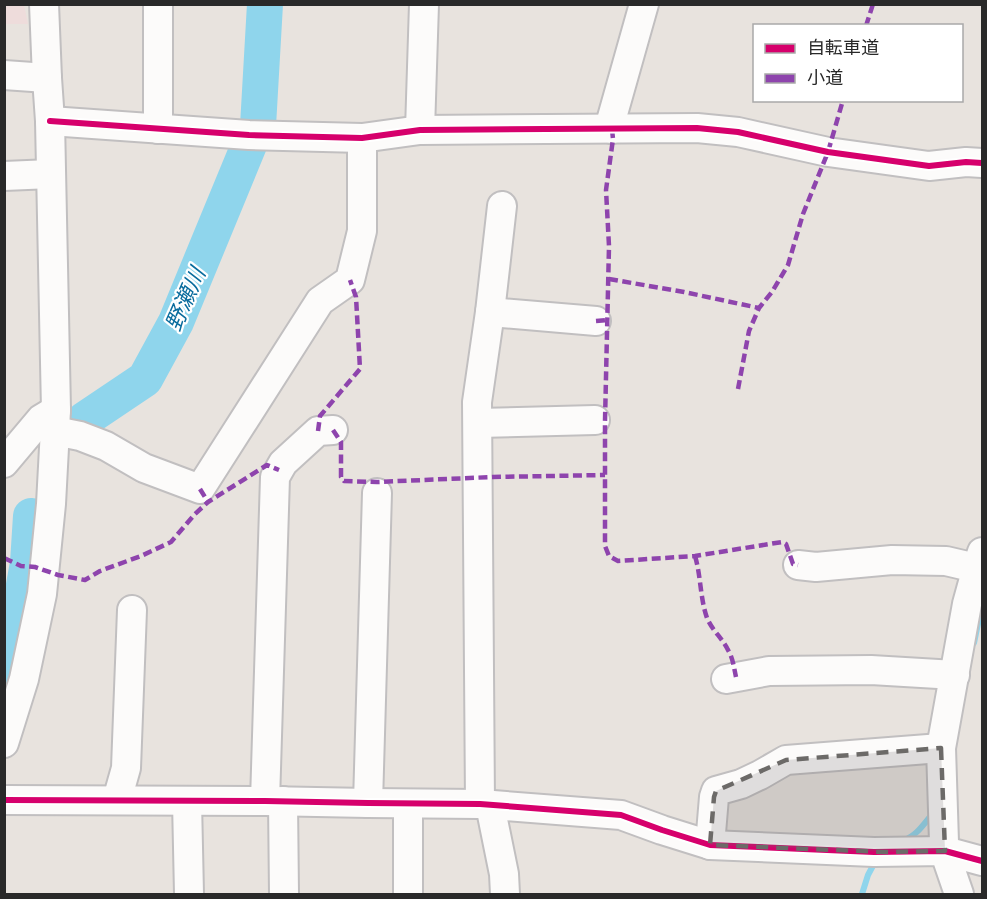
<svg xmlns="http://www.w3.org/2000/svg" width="987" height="899" viewBox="0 0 987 899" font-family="'Space Grotesk','Noto Sans JP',sans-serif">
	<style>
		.medical { fill: #eedcdb }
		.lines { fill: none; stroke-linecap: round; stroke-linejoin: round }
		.stream { stroke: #8fd5ec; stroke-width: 6 }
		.river { stroke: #8fd5ec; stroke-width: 36 }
		.minor-casing { stroke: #c1bfc0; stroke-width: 32 }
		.minor { stroke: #fcfbfa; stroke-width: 28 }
		.quiet { stroke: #8e44ad; stroke-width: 4.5; stroke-dasharray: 9 4.5; stroke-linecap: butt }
		.cycleway-casing { stroke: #fff; stroke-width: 10 }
		.cycleway { stroke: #d6006c; stroke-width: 6 }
		.marked { fill: #6c6a68; fill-opacity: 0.2; stroke: #6c6a68; stroke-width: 4.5; stroke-dasharray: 12 8; stroke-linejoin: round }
		.labels { text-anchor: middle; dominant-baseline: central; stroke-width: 4.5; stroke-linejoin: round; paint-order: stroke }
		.water-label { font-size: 22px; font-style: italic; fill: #096c9d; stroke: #fff }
	</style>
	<rect width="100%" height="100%" fill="#e8e3de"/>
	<path class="medical" d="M4 5H24L28 24H5Z"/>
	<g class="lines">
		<g class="stream">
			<path d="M974 643 982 605"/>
			<path d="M904 840C917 836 925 822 934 812"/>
			<path d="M862 894 868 875 876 860"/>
		</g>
		<g class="river">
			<path d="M258 126 265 4"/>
			<path d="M82 424 84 420 145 379 176 322 249 145"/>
			<path d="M4 685 8 673 28 563 31 516"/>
		</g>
		<g class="minor-casing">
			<g id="minor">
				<path d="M4 75 47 78"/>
				<path d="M50 121 249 135 362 138 420 130 697 128 738 132 828 152 929 166 966 162 982 163"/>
				<path d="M158 129V4"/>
				<path d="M612 129 611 121 644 4"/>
				<path d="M420 130 424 4"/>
				<path d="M4 176 51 174"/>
				<path d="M490 312 596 321"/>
				<path d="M478 423 595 420"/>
				<path d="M55 431 80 436 106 446 144 468 200 489 320 301 350 280 362 231V138"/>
				<path d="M4 463 41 419 56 410"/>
				<path d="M798 565 816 567 892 560 946 561 976 568"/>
				<path d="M726 679 769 671 871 670 955 675"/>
				<path d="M4 743 24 679 42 594 51 504 56 410 50 121 47 78 44 4"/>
				<path d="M4 800 265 801 368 803 480 804 621 815 662 830 710 845 874 852 945 851 982 861"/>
				<path d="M117 800 126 768 132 610"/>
				<path d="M187 801 189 894"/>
				<path d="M265 801 275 477 283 463 318 431 333 430"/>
				<path d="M283 801 284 894"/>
				<path d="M368 803 377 493"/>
				<path d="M480 804 477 402 490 312 502 206"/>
				<path d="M490 805 504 874 505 894"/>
				<path d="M710 845 714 797 716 791 741 784 760 775 786 760 941 748"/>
				<path d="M408 894V804"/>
				<path d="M959 894 948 862 944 842 941 748 967 604 978 564 982 552"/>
			</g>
		</g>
		<use href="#minor" class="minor"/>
		<g class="quiet">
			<path d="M866 26 873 4"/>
			<path d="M612 129 613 139 606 190 609 246 605 421V546L609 556 618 561 695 556 782 542 786 544 793 564 798 565"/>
			<path d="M609 279 684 292 759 308"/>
			<path d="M596 321 608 320"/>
			<path d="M738 389 749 331 759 308 772 292 788 265 803 214 828 152 843 100"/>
			<path d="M333 430 341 442V477L344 481 377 482 493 477 605 475"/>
			<path d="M318 431 320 416 360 369 356 297 350 280"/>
			<path d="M200 489 208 502"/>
			<path d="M695 556C701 576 700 598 707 618 712 630 722 638 728 650 733 658 734 668 736 677"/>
			<path d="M4 558 21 566 35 567 58 575 85 580 100 571 141 556 171 542 195 514 208 502 267 465 279 470"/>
		</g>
		<g class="cycleway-casing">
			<g id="cycleway">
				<path d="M50 121 249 135 362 138 420 130 697 128 738 132 828 152 929 166 966 162 982 163"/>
				<path d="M4 800 265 801 368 803 480 804 621 815 662 830 710 845 874 852 945 851 982 861"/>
			</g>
		</g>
		<use href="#cycleway" class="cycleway"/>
	</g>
	<path class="marked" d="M941 748 945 851 885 852 710 845 714 797 716 791 786 760Z"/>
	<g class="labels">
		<g class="water-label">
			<text transform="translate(185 299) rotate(-66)">野瀬川</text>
		</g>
	</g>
	<rect width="987" height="899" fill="none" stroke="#292929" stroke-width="12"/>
	<rect x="753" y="24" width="210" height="78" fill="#ffffff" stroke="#a9a9a9" stroke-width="1.5"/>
	<rect x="765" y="44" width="30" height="9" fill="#d6006c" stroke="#a9a9a9" stroke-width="1.5"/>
	<text x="807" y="54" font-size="18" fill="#292929">自転車道</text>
	<rect x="765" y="74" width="30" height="9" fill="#8e44ad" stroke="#a9a9a9" stroke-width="1.5"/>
	<text x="807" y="84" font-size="18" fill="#292929">小道</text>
</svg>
